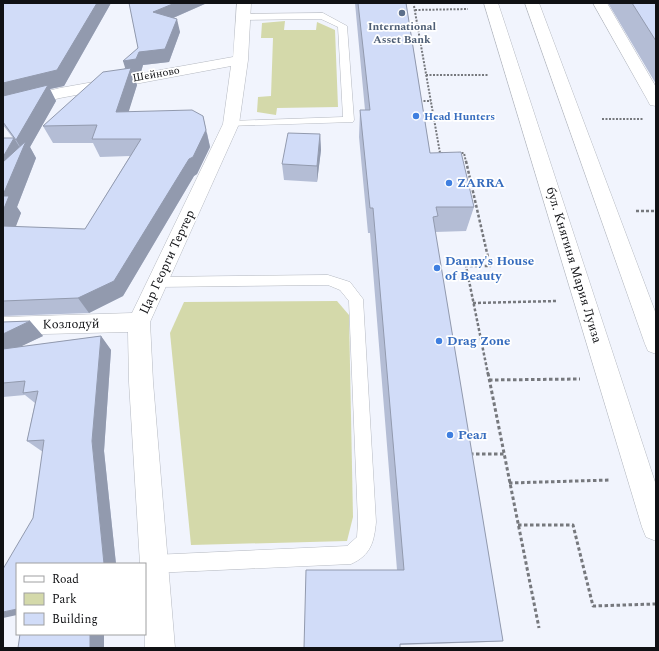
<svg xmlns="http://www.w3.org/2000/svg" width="659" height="651" viewBox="0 0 659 651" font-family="Spectral,serif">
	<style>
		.green { fill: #d4d9aa }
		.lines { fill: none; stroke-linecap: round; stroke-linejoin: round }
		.lane-casing { stroke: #b5b9c1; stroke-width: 1 }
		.street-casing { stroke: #b5b9c1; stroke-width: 1 }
		.secondary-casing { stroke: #b5b9c1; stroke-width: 1 }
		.path-far2 { stroke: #76787d; stroke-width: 2; stroke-dasharray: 2 1.5; stroke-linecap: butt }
		.path-far1 { stroke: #76787d; stroke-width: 2.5; stroke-dasharray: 3 2; stroke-linecap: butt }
		.path { stroke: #76787d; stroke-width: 3; stroke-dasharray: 3.5 2.5; stroke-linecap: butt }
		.lane { fill: #fff; fill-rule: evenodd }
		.street { fill: #fff; fill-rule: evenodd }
		.secondary { fill: #fff; fill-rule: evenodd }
		.wall { fill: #b4bdd5 }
		.shaded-wall { fill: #929aae }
		.building { fill: #d1dcf8; stroke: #929aae }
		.service-dot { fill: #5c6f8a; stroke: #fff; stroke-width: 1.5 }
		.shop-dot { fill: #3f7fe0; stroke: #fff; stroke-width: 1.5 }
		.labels { text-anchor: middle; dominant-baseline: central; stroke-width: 3.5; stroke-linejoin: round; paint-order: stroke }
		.far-service-label { font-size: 11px; font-weight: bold; fill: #4e5e75; stroke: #fff }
		.far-street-label { font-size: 11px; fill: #101114; stroke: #fff }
		.far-shop-label { font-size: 11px; font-weight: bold; fill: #366cbe; stroke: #fff; text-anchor: start }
		.shop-label { font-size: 13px; font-weight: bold; fill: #366cbe; stroke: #fff; text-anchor: start }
		.street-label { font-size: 13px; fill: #101114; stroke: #fff }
	</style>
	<rect width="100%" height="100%" fill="#f1f4fd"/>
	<g class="green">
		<path d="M285 21 284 30H316L317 22 335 30 338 107 277 108 276 115 257 112 258 97 271 96 273 38H261L262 23Z"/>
		<path d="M337 301 349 315 353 517 347 541 191 545 170 333 184 302Z"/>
	</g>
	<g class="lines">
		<g class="lane-casing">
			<g id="lane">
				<path d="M323 13 347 26 354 120 353 122 227 126 226 124 227 122 231 121 343 117 338 27 321 19 244 20 240 17 244 14Z"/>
				<path d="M328 275 350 282 363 299 376 522C374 542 371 555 351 564L153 573 147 570 144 564 147 558 153 555 347 546 357 537 358 522 349 301 340 290 328 285 158 287 153 286 151 282 153 278 158 277Z"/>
			</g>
		</g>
		<g class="street-casing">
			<g id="street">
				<path d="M237 3H251L248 60 239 124 150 322 153 382 175 648H145V564H140L129 382 128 332 3 335V317L132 313 223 124 231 66 60 98 3 112V102L60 88 233 57Z"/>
				<path d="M593 3H607L656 87V106L650 105 648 101Z"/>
			</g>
		</g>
		<g class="secondary-casing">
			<g id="secondary">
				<path d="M484 3H498L656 485V541L646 537 642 527Z"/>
				<path d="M525 3H539L656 314V354L648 351 645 344Z"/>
			</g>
		</g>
		<g class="path-far2">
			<path d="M414 6 440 153H443"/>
			<path d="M415 10 468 9"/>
			<path d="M426 75H489"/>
			<path d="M420 101H431"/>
			<path d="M602 119H643"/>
			<path d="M458 153H464L466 162"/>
		</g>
		<g class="path-far1">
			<path d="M466 161 490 266H466L488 374"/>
			<path d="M636 211H656"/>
			<path d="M473 303 557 301"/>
		</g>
		<g class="path">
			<path d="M488 373 539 628"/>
			<path d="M489 380 580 379"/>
			<path d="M470 454H504"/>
			<path d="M509 483 610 480"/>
			<path d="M518 525H573L593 606 655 604"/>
		</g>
		<use href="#lane" class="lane"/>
		<use href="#street" class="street"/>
		<use href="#secondary" class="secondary"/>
	</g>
	<g class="wall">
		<path d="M3 3H111L64 86 50 89 56 101 30 147 36 158 17 207 21 213 15 227 85 229 130 156 100 157 93 143H53L43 126 125 68 138 48 129 3H207L173 18 180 32 169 62 143 65 141 72 133 73 137 85 128 112 207 133 210 147 197 174 194 176 123 296 89 313 3 316V138H13L3 125Z"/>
		<path d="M355 3H406L430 153 474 207 466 231 435 232 503 641 488 642 400 645 397 570 370 233H368L359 137 360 110H365Z"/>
		<path d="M608 3H656V84Z"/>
		<path d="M320 134 321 150 317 182 284 180 282 164Z"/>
		<path d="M30 321 43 336 19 347 101 336 111 350 104 451 116 564H17L33 518 43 452 27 441 35 403 25 395 3 397V322Z"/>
	</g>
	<g class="shaded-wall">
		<path d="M97 3H111L64 86 50 89 56 101 30 147 36 158 17 207 21 213 10 242 3 234V157L14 138 22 151V150L16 140 3 101V83Z"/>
		<path d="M175 3H207L157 25 153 12Z"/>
		<path d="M177 19 180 32 169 62 143 65 141 72 133 73 137 85 123 130 116 112 127 74 123 61 139 52Z"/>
		<path d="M203 116 210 147 197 174 194 176 123 296 89 313 78 298 189 159Z"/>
		<path d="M320 134 321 150 317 182V166Z"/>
		<path d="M30 321 43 336 3 355V334Z"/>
		<path d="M101 336 111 350 104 451 116 564H104L92 441Z"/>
		<path d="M17 609V615L3 618V612Z"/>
		<rect x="90" y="634" width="14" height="14"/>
	</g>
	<g class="building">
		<path d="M3 3H97L57 70 3 83Z"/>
		<path d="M129 3H175L153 12 177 19 165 49 139 52 136 59 123 61 138 48Z"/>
		<path d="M358 3H406L430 153 461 152 474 207H436L438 216 433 217 503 641 400 644V648H304L306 570H404L373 208H370L360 110H370Z"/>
		<path d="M632 3H656V41Z"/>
		<path d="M131 68 116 112 192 110 203 116 206 130 193 157 189 159 114 281 78 298 3 301V226L85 229 141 139H92L97 125 43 126 103 72Z"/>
		<path d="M48 85 16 140 3 122V96Z"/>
		<path d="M288 133 320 134 317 166 282 164Z"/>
		<path d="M3 138H14L3 157Z"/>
		<path d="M26 141 3 195V162Z"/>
		<path d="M3 196H9L3 211Z"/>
		<path d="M30 321 3 334V322Z"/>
		<path d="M101 336 92 441 104 564H17V609L3 612V569L33 518 44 440 27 441 38 391 23 393 25 381 3 383V349Z"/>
		<path d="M20 634H90V648H18Z"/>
	</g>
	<circle class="service-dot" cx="402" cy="13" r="4"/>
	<g class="shop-dot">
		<circle cx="416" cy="116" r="4"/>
		<circle cx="449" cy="183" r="4"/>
		<circle cx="437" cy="268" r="4"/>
		<circle cx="439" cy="341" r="4"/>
		<circle cx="450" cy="435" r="4"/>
	</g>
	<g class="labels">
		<g class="far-service-label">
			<text x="402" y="26">International<tspan x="402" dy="13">Asset Bank</tspan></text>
		</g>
		<g class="far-street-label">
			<text transform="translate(156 74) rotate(-10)">Шейново</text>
		</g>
		<g class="far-shop-label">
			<text x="424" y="116">Head Hunters</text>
		</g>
		<g class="shop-label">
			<text x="457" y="183">ZARRA</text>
			<text x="445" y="261">Danny's House<tspan x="445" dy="15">of Beauty</tspan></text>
			<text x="447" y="341">Drag Zone</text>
			<text x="458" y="435">Реал</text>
		</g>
		<g class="street-label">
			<text transform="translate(167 262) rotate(-65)">Цар Георги Тертер</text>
			<text transform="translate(574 265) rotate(73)">бул. Княгиня Мария Луиза</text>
			<text transform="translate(71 324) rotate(-1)">Козлодуй</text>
		</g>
	</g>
	<rect width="659" height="651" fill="none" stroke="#101114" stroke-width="8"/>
	<rect x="16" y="563" width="130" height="72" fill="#ffffff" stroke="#9fa0a1"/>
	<rect x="24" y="576" width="20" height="6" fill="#ffffff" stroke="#9fa0a1"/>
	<text x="52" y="583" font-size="12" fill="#101114">Road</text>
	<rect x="24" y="593" width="20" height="12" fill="#d4d9aa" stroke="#9fa0a1"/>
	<text x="52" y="603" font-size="12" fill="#101114">Park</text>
	<rect x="24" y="613" width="20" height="12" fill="#d1dcf8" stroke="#9fa0a1"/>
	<text x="52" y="623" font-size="12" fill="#101114">Building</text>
</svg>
